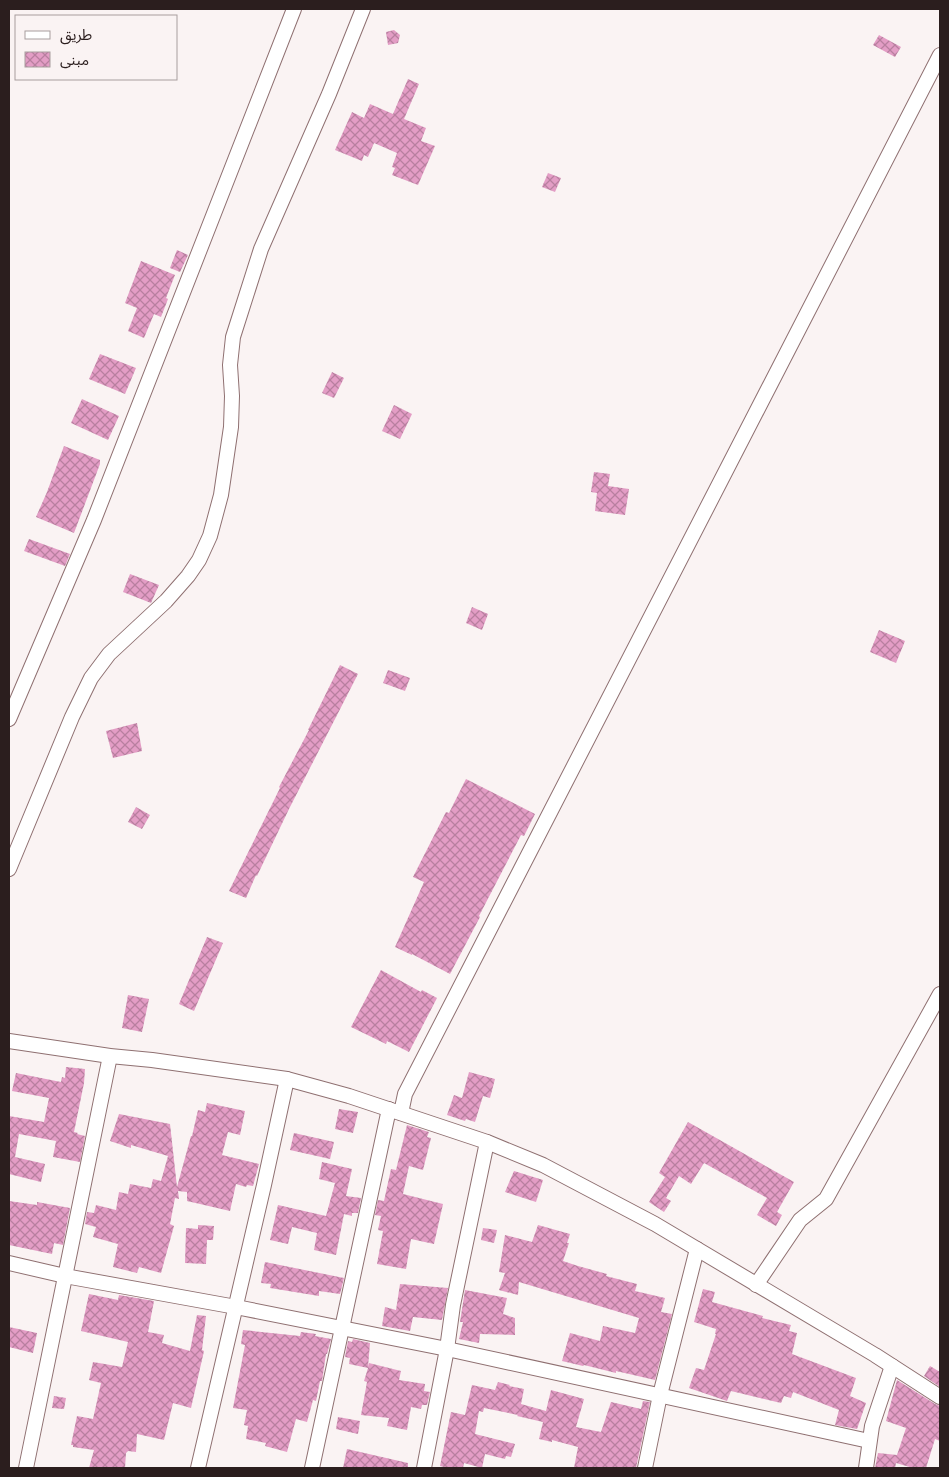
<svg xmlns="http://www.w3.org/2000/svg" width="949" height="1477" viewBox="0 0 949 1477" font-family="'Archivo Narrow','Noto Sans Arabic',sans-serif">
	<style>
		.building { fill: url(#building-cross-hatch) }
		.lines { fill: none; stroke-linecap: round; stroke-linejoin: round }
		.street-casing { stroke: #8f7071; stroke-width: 16 }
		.street { stroke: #fff; stroke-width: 14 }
	</style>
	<defs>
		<pattern id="building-cross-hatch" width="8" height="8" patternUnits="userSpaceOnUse" patternTransform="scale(1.25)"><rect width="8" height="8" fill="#e39dc5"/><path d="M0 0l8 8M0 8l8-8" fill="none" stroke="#b87f9f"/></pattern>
	</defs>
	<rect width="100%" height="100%" fill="#faf3f3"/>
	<g class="building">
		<path d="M394 30 400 35 398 43 388 45 386 32Z"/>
		<path d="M879 35 901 47 895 57 873 45Z"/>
		<path d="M408 79 419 84 404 119 426 128 421 141 435 146 418 185 392 175 395 168 392 167 397 153 374 143 368 157 364 155 362 161 335 150 352 112 364 118 370 104 393 114Z"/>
		<path d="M548 173 561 178 555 192 542 187Z"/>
		<path d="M177 250 188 255 180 272 170 268Z"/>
		<path d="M141 261 175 275 166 298 168 299 161 317 154 314 144 338 128 331 137 308 125 303Z"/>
		<path d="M100 354 136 368 125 394 89 379Z"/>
		<path d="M332 372 344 378 334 398 322 393Z"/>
		<path d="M82 399 119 416 108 440 71 423Z"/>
		<path d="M394 405 412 414 400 439 382 431Z"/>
		<path d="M64 446 100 460V464L74 533 36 517 47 492Z"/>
		<path d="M594 472 610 474 608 486 629 489 625 515 595 511 597 493 591 492Z"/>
		<path d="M29 539 70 554 65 566 24 551Z"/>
		<path d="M130 574 159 585 151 603 123 592Z"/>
		<path d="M472 607 488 614 482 630 466 623Z"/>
		<path d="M879 630 905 641 896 663 870 652Z"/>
		<path d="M340 665 358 674 289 809 257 876 256 875 246 898 229 891 280 788 279 787 309 730H308Z"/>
		<path d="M388 670 410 678 405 691 383 683Z"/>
		<path d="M137 723 142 751 113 758 106 731Z"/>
		<path d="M466 779 535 814 524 836 521 835 479 916 480 917 450 974 412 954V955L395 947 424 882 413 877 446 812 449 813Z"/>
		<path d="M136 807 150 815 142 829 128 822Z"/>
		<path d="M207 937 223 943 194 1011 179 1004Z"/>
		<path d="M381 970 421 992 422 990 437 998 409 1052 387 1041 386 1044 351 1027Z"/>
		<path d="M128 995 149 999 142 1032 122 1028Z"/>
		<path d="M66 1067 85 1069 84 1083 74 1132 78 1133 77 1134 85 1136 80 1162 53 1157 56 1141 19 1134 15 1157 45 1164 41 1182 9 1174V1116L44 1122 49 1098 12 1091 16 1073 61 1082 62 1077 65 1078Z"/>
		<path d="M469 1072 495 1079 490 1098 483 1096 475 1122 466 1119 465 1121 447 1115 454 1095 462 1098Z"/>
		<path d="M207 1103 245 1111 240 1135 228 1132 222 1155 259 1164 253 1186 247 1185 246 1187 236 1184 230 1211 187 1201V1192L178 1191 179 1199 175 1198 170 1224 174 1226 161 1273 139 1267 137 1273 113 1267 118 1244 93 1237 96 1227 85 1224 87 1212 94 1213 96 1205 116 1210 119 1192 128 1194 130 1184 151 1188 153 1179 161 1181 168 1156 131 1145V1148L110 1141 119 1114 170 1124 177 1187 191 1136H192L198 1110 205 1112Z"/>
		<path d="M339 1109 358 1112 353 1133 335 1129Z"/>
		<path d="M688 1122 794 1182 777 1212 782 1215 776 1226 757 1215 767 1198 704 1163 691 1184 679 1176 666 1198 671 1201 664 1212 649 1202 665 1177 659 1173Z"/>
		<path d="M407 1125 429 1132 427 1137 431 1138 423 1170 409 1166 403 1194 443 1204 434 1244 411 1239 406 1269 377 1264 383 1231 378 1230 381 1216 375 1215 378 1200 384 1201 391 1169 396 1170Z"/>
		<path d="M294 1133 334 1142 330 1159 290 1150Z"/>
		<path d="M322 1162 352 1169 346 1196 361 1198 358 1213H352V1216L344 1214 336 1255 314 1250 317 1233 292 1227 288 1244 270 1240 278 1205 326 1216 335 1183 319 1179Z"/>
		<path d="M514 1171 543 1180 536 1202 505 1192Z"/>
		<path d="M9 1201 37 1205V1202L70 1208 63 1245 54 1243 52 1254 9 1245Z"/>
		<path d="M198 1225 214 1226 213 1240H207L206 1264 185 1263 186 1228 198 1229Z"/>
		<path d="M538 1225 570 1234 567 1243H569L563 1261 578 1266 607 1274 606 1276 637 1284 635 1291 665 1298 661 1312 672 1314 655 1380 616 1371V1373L584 1365 583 1366 562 1361 570 1333 600 1341 603 1326 635 1333 639 1318 519 1282 518 1295 499 1290 505 1273 499 1272 505 1235 532 1242Z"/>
		<path d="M483 1228 497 1230 494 1243 481 1240Z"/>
		<path d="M265 1262 344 1278 340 1294 319 1291V1296L270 1288 271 1284 261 1283Z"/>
		<path d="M400 1284 448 1288 442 1320 413 1317 410 1331 382 1326 385 1307 396 1310Z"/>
		<path d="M703 1289 715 1292 712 1302 763 1316 762 1318 791 1325 789 1331 797 1333 792 1354 856 1378 850 1396 866 1403 857 1429 835 1425 839 1410 793 1392 791 1398 784 1396 781 1403 731 1391 727 1401 689 1388 696 1368 704 1370 716 1334H715L716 1329 694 1322Z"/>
		<path d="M465 1290 507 1298 503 1314 515 1318V1335L480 1334 479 1343 459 1339 463 1322H460Z"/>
		<path d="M89 1294 118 1300 119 1295 154 1301 148 1332 164 1335 162 1343 190 1351 197 1315 206 1316 202 1350 204 1351 191 1408 173 1403 164 1440 137 1434 136 1452 128 1451 126 1453 125 1468H89L94 1450 73 1447V1445H71L77 1416 93 1419 101 1383 89 1380 93 1362 122 1367 128 1342 81 1331Z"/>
		<path d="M9 1327 37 1333 33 1353 9 1347Z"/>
		<path d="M243 1330 300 1336 301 1332 316 1334 315 1336 331 1339 327 1354H326L322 1381H320L316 1401 313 1400 307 1422 296 1419 287 1452 265 1446 266 1443 246 1439 248 1426 244 1425 247 1410 233 1408 245 1345 241 1344Z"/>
		<path d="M353 1339 370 1343 368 1367 369 1363 401 1371 399 1380 425 1384 424 1391 430 1392 427 1405H422L421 1409 411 1407 407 1430 387 1426 389 1418 361 1415 367 1382 364 1381 368 1368 349 1364 350 1358 345 1357 348 1341 352 1342Z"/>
		<path d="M930 1366 940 1372V1387L924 1376Z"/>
		<path d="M897 1380 935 1404 940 1406V1441L935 1439 926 1468H913L896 1463 895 1468H875L878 1453 897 1455 896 1458 906 1428 886 1421Z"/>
		<path d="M498 1382 510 1385 509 1386 524 1389 521 1404 546 1411 551 1390 584 1399 576 1427 601 1432 611 1402 641 1409 643 1401 650 1402 636 1468H574L578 1447 552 1440V1442L539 1439 543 1422 517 1416 518 1415 484 1408 483 1412 479 1411 475 1434 515 1444 511 1457 506 1456 505 1459 485 1454 482 1468 464 1463 463 1468H448L440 1466 451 1412 465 1415 472 1385 495 1390Z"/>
		<path d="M54 1396 66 1398 64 1409 52 1408Z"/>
		<path d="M338 1417 360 1421 358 1434 336 1429Z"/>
		<path d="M347 1449 408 1463V1468H343Z"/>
	</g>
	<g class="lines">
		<g class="street-casing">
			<g id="street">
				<path d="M9 719 94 520 294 9"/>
				<path d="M9 869 72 717 91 678 109 654 166 601 188 576 199 560 210 536 221 495 231 427 232 396 230 365 233 337 261 249 329 94 363 9"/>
				<path d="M9 1041 110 1056 152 1060 287 1079 349 1096 487 1142 543 1165 655 1224 875 1355 940 1397"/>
				<path d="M401 1113 405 1094 940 55"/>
				<path d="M9 1263 65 1276 236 1307 447 1349 869 1441"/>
				<path d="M756 1285 800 1220 826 1199 940 994"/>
				<path d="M26 1468 110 1056"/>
				<path d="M198 1468 264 1185 287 1079"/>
				<path d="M312 1468 389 1109"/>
				<path d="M424 1468 447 1349 453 1305 487 1142"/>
				<path d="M645 1468 660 1395 697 1249"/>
				<path d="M866 1468 872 1426 892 1366"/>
			</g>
		</g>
		<use href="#street" class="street"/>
	</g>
	<rect width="949" height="1477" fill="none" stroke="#2b1e1e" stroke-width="20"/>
	<rect x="15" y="15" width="162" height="65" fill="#faf3f3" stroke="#a79e9e"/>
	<rect x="25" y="31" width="25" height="8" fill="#ffffff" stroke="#a79e9e"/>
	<text x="60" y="40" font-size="15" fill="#2b1e1e">طريق</text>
	<rect x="25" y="52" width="25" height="15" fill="url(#building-cross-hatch)" stroke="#a79e9e"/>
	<text x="60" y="65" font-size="15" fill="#2b1e1e">مبنى</text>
</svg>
